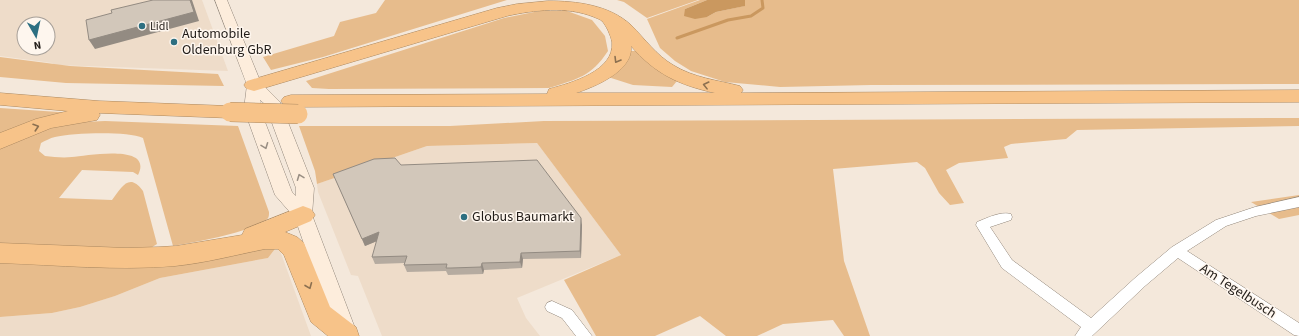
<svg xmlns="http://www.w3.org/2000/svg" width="1299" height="336" viewBox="0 0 1299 336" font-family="'Source Sans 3',sans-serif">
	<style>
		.built { fill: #eedcc9; fill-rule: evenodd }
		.green { fill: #e7bc8c }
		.water { fill: #ca985f }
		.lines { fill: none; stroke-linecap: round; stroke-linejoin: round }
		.stream { stroke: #ca985f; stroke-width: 3 }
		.street-casing { stroke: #92877b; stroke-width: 1 }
		.secondary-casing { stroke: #92877b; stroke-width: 1 }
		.highway-casing { stroke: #ac8961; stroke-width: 1 }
		.street { fill: #fff; fill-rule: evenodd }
		.secondary { fill: #fdeddc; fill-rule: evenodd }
		.highway { fill: #f7c389; fill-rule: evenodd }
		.highway-bridge-casing { stroke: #ac8961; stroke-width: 20; stroke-linecap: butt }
		.highway-bridge { stroke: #f7c389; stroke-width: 19 }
		.wall { fill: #b5aba0 }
		.shaded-wall { fill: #938b82 }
		.building { fill: #d2c7ba; stroke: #938b82 }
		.oneway { stroke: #8c7050 }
		.oneway2 { stroke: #9a8f84 }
		.poi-dot { fill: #2d6f81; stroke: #fef6ee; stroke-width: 1.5 }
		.labels { text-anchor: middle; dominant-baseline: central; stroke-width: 3; stroke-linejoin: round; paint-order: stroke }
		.far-poi-label { font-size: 12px; fill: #211c18; stroke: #fef6ee; text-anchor: start }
		.poi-label { font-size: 14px; fill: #211c18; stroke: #fef6ee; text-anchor: start }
		.street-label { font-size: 14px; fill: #211c18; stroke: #fef6ee }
	</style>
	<rect width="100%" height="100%" fill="#f4e8db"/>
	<g class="built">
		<path d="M0 0H202L228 71 56 65 52 63 0 56ZM24 24H48V48H24Z"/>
		<path d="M537 143 621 255 517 298 526 318 540 336H382L358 276 351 275 318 192 317 184 427 146Z"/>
		<path d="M278 245 311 336H0V317L52 313 80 307 115 296 160 278 268 258Z"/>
	</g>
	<g class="green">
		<path d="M385 0H507L323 57 271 70 263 57 334 36 340 22 376 13Z"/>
		<path d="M617 0H698L647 18 624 2Z"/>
		<path d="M700 0H707L685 9 707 17 716 12 744 6 745 0H1299V84L871 85 780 87 725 82 691 71 675 61 660 48 647 19Z"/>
		<path d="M539 11H567L592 20 605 36 608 51C591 77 577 79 549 88L329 89 312 88 306 81 504 18Z"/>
		<path d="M627 51H636L677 81 672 87 633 85 608 77Z"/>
		<path d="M0 57 70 66 218 74 224 86 66 83 0 77Z"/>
		<path d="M0 108 73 113 0 139Z"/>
		<path d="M1299 118V126L1077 130 1066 139 1011 144 1004 147 1008 158 959 163 946 170 964 203 950 205 939 193 925 168 917 162 833 169 844 261 870 336H844L833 320 783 324 757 336H726L700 316 655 336H596L564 280 621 255 537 143 427 146 317 184 315 171 299 126H450L544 121Z"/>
		<path d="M105 121 238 126 269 212C269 216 269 218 266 220 248 233 195 242 173 246L143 138C127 131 73 133 55 137 50 138 45 141 41 143L39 151 45 156C54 157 63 158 72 157 86 156 154 143 138 175L133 172 82 170 59 198 112 200C122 187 129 172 143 191L157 244 149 249 0 245V148L45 129 83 122Z"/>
		<path d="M1299 195V215L1279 219 1251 202Z"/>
		<path d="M278 245 268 258 160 278 115 296 80 307 52 313 0 317V261Z"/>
	</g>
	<path class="water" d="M707 0H745V6L716 12 707 17 695 19 684 16 685 9Z"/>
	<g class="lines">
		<path class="stream" d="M677 38 728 20 751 16 763 8 762 0"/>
		<g class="street-casing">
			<g id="street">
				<path d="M1299 197V207L1256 216 1226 226 1187 251 1299 323V336L1294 335 1178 258 1145 286 1092 336H1075L1081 327 1002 268 976 225 977 222C987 218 1001 211 1011 214L1012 217 1011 220 990 227 1012 260 1091 318 1135 278 1172 247 1216 220 1255 207Z"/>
				<path d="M552 301 572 310 592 336H576L562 318 547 311 545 307 547 303Z"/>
			</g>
		</g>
		<g class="secondary-casing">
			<path id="secondary" d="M215 0H227L261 83 280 102 314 188 312 215 358 336H336L295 218 275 195 244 109 247 85ZM260 100 265 104 296 188V196L292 192 260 109Z"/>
		</g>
		<g class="highway-casing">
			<g id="highway">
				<path d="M548 1C577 1 609 5 631 25 645 39 656 55 673 65 694 78 717 80 740 86L743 90 741 93 1299 90V102L291 107 284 105 281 101 284 97 291 95 547 94 549 89C571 83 615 71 612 42 611 36 606 25 602 21 600 19 596 18 594 17 567 6 534 10 507 16L254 91 247 89 244 85 247 81 497 8 517 4ZM631 46C655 74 679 85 715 93H576C594 87 634 71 631 46Z"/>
				<path d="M0 93 99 101 230 106 237 107 240 112 237 117 230 118 99 113 100 115 97 120 51 128 0 149V133L36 119 68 111 0 105Z"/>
				<path d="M303 206 311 209 315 215 311 221 285 232 297 237 304 243 330 307 356 327 359 336H328L311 322 284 255 278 249H265C235 255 205 263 175 266 117 271 58 265 0 263V243L126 248 159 247 176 246 242 235 245 229Z"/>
			</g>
		</g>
		<use href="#street" class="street"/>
		<use href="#secondary" class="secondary"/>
		<use href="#highway" class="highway"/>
		<g class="highway-bridge-casing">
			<path id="highway-bridge" d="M230 112 298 114"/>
		</g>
		<use href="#highway-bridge" class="highway-bridge"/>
	</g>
	<path class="wall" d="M401 165 582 225 581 258 523 259 522 268 484 270 483 274 448 275 446 271 407 272 404 265 405 263 375 264 372 257 377 241 365 246 333 174Z"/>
	<g class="shaded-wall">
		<path d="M190 0H192L199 21 95 49 89 40Z"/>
		<path d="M581 218 582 225 581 258 580 251Z"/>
		<path d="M379 232 382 239 365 246 362 239Z"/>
		<path d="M521 253 523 259 522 268 520 262Z"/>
		<path d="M482 263 484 270 483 274 481 267Z"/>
	</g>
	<g class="building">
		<path d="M153 0H190L194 12 89 40 86 20 112 13 111 10Z"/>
		<path d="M395 158 401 165 537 160 581 218 580 251 521 253 520 262 482 263 481 267 451 268H446L447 264 404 265 407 256 372 257 379 232 362 239 333 174 374 159Z"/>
	</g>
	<defs><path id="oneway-chevron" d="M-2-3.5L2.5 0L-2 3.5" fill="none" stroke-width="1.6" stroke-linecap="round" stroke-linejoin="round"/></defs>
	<g class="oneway">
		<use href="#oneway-chevron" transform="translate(617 60) rotate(121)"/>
		<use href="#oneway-chevron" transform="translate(706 85) rotate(-166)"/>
		<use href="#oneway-chevron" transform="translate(36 127) rotate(-18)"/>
		<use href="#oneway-chevron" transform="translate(309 286) rotate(68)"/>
	</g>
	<g class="oneway2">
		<use href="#oneway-chevron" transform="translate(265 146) rotate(69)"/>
		<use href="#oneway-chevron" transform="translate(300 177) rotate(-111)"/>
	</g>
	<g class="poi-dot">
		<circle cx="142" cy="26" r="4"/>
		<circle cx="174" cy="42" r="4"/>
		<circle cx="464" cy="217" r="4"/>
	</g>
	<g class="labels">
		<g class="far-poi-label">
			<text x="150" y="26">Lidl</text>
		</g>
		<g class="poi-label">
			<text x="182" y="34">Automobile<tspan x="182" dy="16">Oldenburg GbR</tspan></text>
			<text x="472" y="217">Globus Baumarkt</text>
		</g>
		<g class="street-label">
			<text transform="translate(1238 291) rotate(33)">Am Tegelbusch</text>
		</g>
	</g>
	<g transform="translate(36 36) rotate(171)"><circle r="19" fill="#fef6ee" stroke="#a69f98"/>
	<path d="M0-3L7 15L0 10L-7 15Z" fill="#2d6f81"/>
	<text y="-6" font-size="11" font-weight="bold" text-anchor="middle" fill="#211c18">N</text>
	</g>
</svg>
